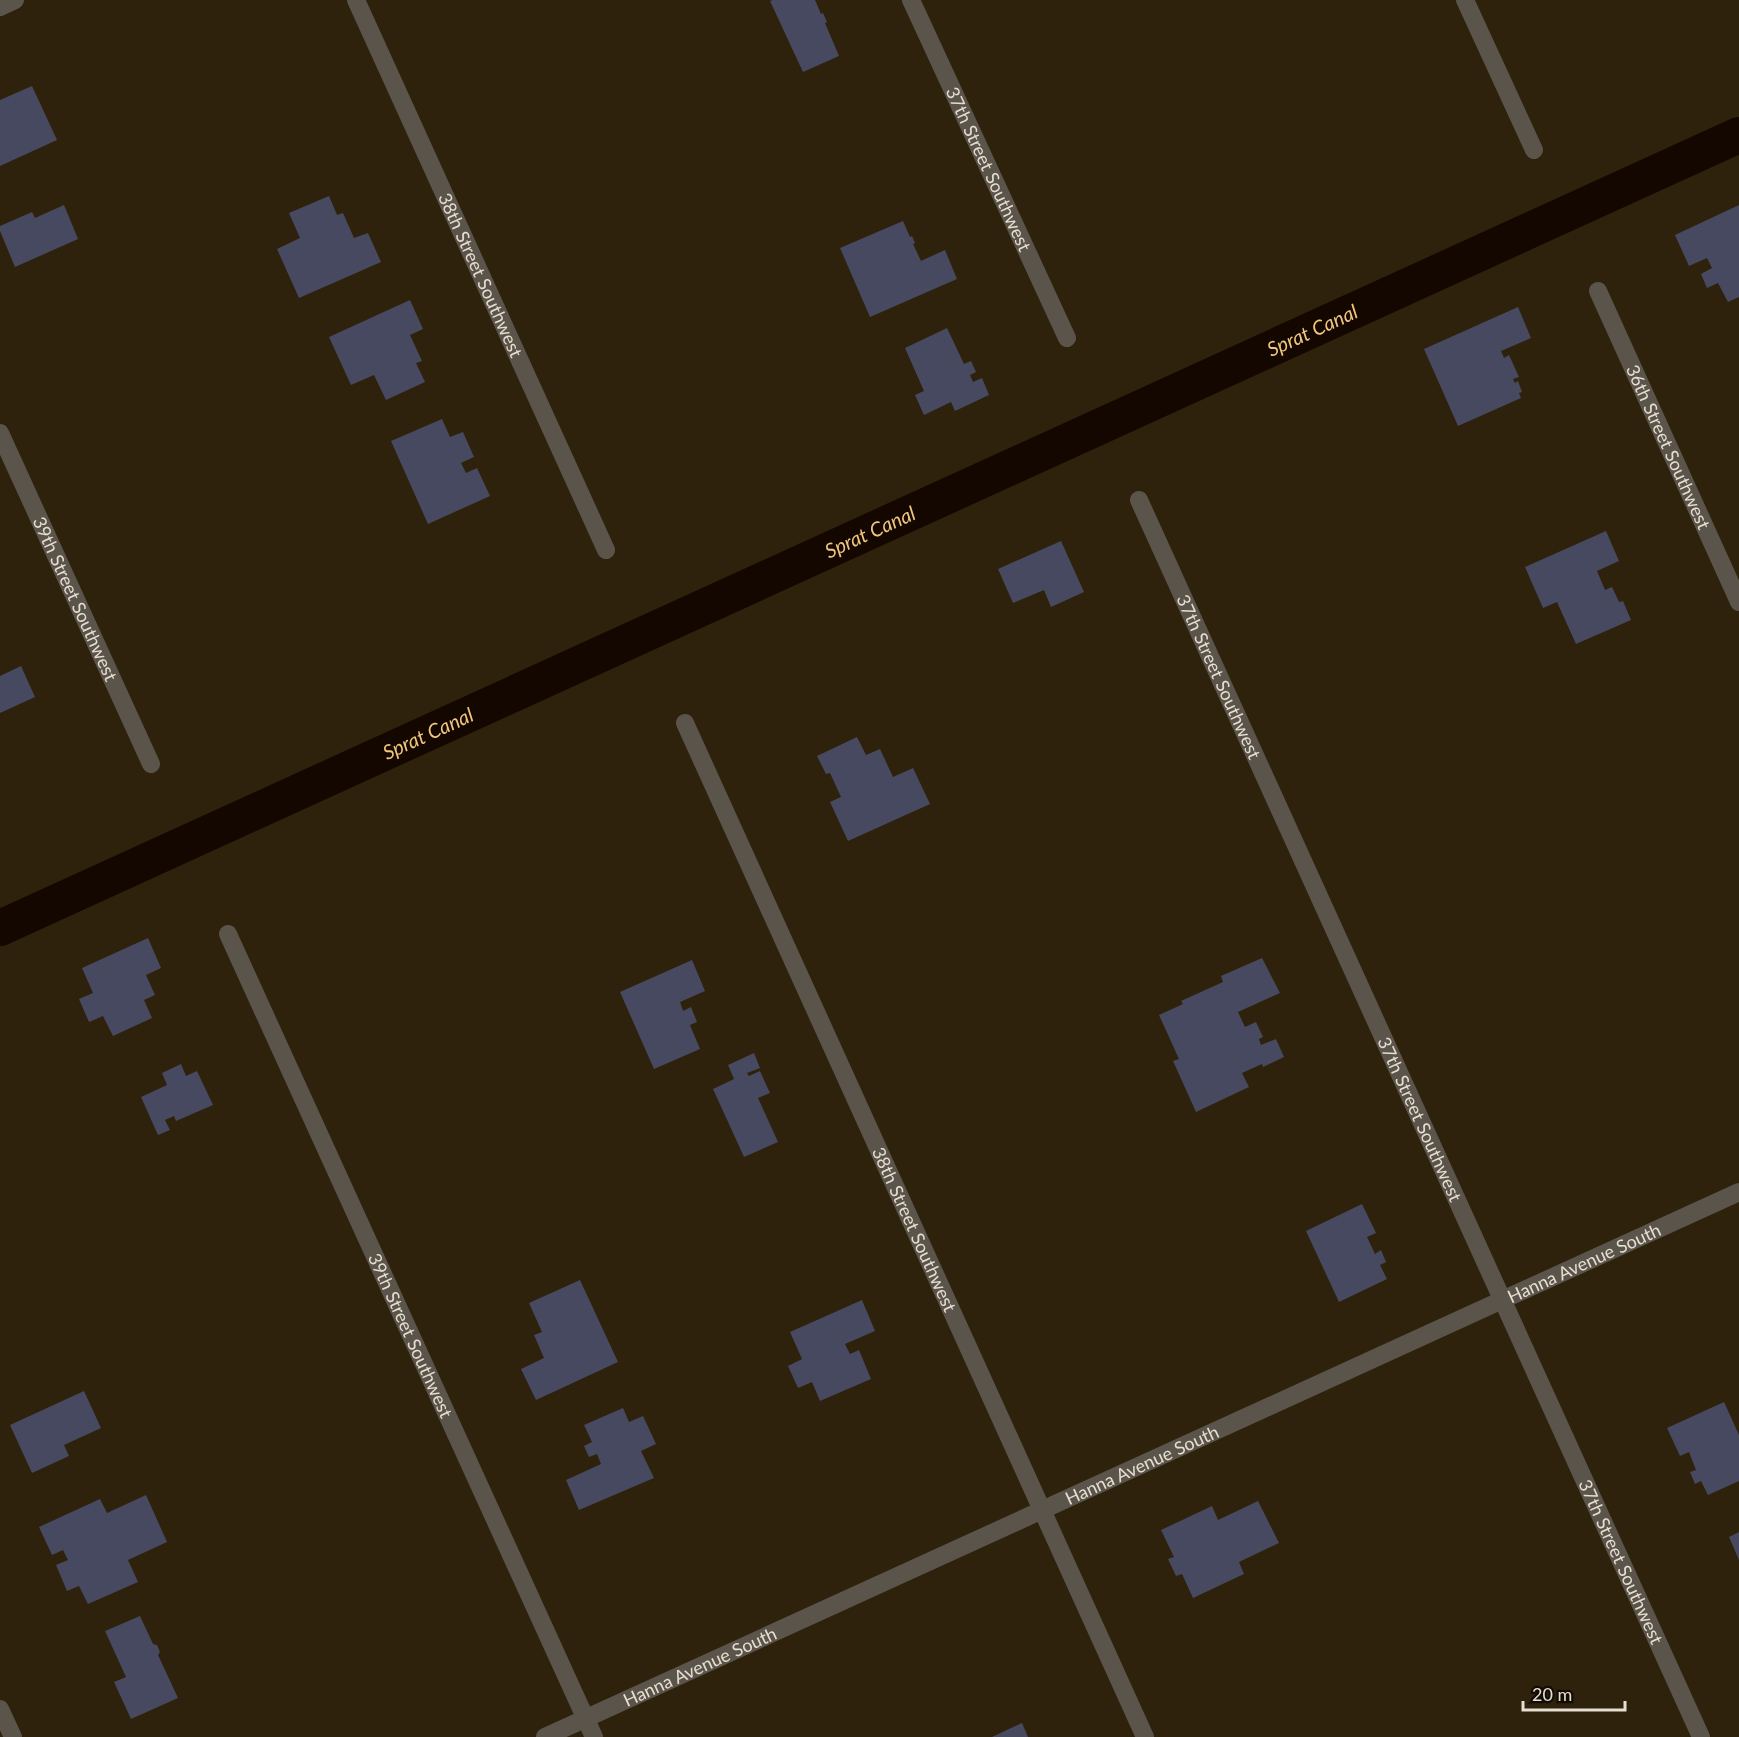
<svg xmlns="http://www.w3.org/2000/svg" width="1739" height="1737" viewBox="0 0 1739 1737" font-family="Lato,sans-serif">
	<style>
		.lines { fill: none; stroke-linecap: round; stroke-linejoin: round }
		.canal { stroke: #130700; stroke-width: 36 }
		.building { fill: #474960 }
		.street { stroke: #5a544a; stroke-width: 18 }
		.labels { text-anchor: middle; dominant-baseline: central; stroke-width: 5; stroke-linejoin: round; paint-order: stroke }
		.street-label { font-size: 18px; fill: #e6ded1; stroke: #120c05 }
		.water-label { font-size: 20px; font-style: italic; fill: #f0c67d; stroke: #120c05 }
	</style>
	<rect width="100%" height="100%" fill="#2e220c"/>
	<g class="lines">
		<path class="canal" id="s1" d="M0 928 1739 135"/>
	</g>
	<g class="building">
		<path d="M773 0H815L821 14 823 13 827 22 825 23 839 56 803 72 770 1Z"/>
		<path d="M32 86 57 140 0 166V100Z"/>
		<path d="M329 196 337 215 343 213 354 238 368 233 381 262 299 298 277 249 300 238 289 213Z"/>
		<path d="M64 205 78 239 15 267 0 231V226L32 212 35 218Z"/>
		<path d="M1739 205V297L1728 302 1718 283 1707 288 1701 274 1712 268 1707 258 1689 266 1675 235Z"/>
		<path d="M903 221 910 237 912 236 915 243 913 244 921 261 945 250 957 279 870 317 840 248Z"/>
		<path d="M410 300 423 329 410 335 422 361 416 363 425 382 386 400 374 375 351 385 329 337Z"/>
		<path d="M1518 307 1531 338 1501 351 1504 358 1509 355 1519 377 1513 379 1515 383 1518 381 1522 392 1519 393 1521 398 1458 426 1424 349Z"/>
		<path d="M947 328 964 364 971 361 976 372 970 375 973 382 982 378 989 395 955 411 951 402 924 415 915 395 924 391 905 348Z"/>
		<path d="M442 419 450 437 463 432 474 457 461 463 466 473 477 468 490 496 428 524 391 441Z"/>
		<path d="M1606 531 1619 561 1597 571 1605 590 1612 587 1619 602 1623 601 1631 620 1576 644 1557 602 1543 608 1525 567Z"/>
		<path d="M1061 541 1084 592 1051 607 1044 590 1013 603 998 569Z"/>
		<path d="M21 666 35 697 0 713V676Z"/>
		<path d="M857 737 866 755 880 749 893 777 913 768 930 804 848 841 830 802 841 797 830 773 826 774 817 756Z"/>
		<path d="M148 938 161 968 146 975 155 995 144 1000 152 1018 113 1036 103 1016 89 1022 79 999 93 993 82 968Z"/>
		<path d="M1262 958 1280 993 1238 1012 1245 1027 1256 1022 1263 1037 1259 1039 1261 1045 1276 1039 1284 1057 1263 1067 1262 1064 1242 1073 1249 1087 1196 1112 1173 1061 1179 1059 1159 1015 1183 1004 1181 1001 1223 982 1221 976Z"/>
		<path d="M692 960 705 991 680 1002 683 1011 691 1007 697 1022 690 1025 700 1049 654 1069 620 992Z"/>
		<path d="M754 1053 760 1068 747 1073 749 1076 760 1071 770 1093 758 1098 778 1142 744 1157 713 1089 734 1079 728 1065Z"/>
		<path d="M181 1064 186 1076 197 1071 213 1105 176 1121 174 1116 165 1120 170 1130 158 1135 141 1097 167 1085 162 1073Z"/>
		<path d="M1362 1204 1376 1233 1367 1237 1375 1254 1381 1250 1386 1262 1380 1265 1387 1279 1339 1302 1306 1231Z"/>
		<path d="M580 1280 618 1362 536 1400 521 1369 544 1358 534 1335 542 1332 529 1303Z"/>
		<path d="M862 1300 875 1331 845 1344 850 1354 859 1350 871 1379 820 1401 812 1382 798 1388 788 1366 802 1359 790 1332Z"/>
		<path d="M84 1391 101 1428 64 1445 69 1456 32 1473 10 1425Z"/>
		<path d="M1724 1402 1739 1435V1481L1708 1495 1701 1481 1695 1484 1690 1472 1696 1470 1689 1452 1680 1456 1667 1428Z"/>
		<path d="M623 1408 629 1422 643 1416 656 1444 641 1451 654 1478 579 1510 566 1480 601 1464 597 1454 589 1457 584 1446 592 1442 584 1425Z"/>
		<path d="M146 1495 167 1542 128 1560 138 1582 88 1604 79 1586 67 1591 56 1565 68 1560 63 1550 52 1555 39 1527 100 1499 107 1513Z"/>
		<path d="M1258 1501 1279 1543 1239 1562 1244 1574 1193 1598 1182 1574 1176 1576 1168 1559 1174 1557 1161 1530 1212 1506 1218 1520Z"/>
		<path d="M1739 1532V1560L1729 1537Z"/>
		<path d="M140 1616 153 1644 157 1645 160 1652 158 1655 178 1698 131 1719 114 1682 126 1677 105 1631Z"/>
		<path d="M1022 1723 1028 1737H992Z"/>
	</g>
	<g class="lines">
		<g class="street">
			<path id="s2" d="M356 0 606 550"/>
			<path id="s3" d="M911 0 1067 338"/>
			<path d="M1465 0 1534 150"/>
			<path d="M0 7 15 0"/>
			<path id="s4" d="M1598 291 1739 602"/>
			<path id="s5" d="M0 433 151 764"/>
			<path id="s6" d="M1139 500 1701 1737"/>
			<path id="s7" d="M685 723 1145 1737"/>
			<path id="s8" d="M228 934 594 1737"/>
			<path d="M0 1709 13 1737"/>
			<path id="s9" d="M545 1737 1739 1192"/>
		</g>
	</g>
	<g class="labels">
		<g class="street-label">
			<text stroke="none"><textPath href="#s3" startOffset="186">37th Street Southwest</textPath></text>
			<text stroke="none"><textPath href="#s2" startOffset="302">38th Street Southwest</textPath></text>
			<text stroke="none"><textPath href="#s4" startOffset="171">36th Street Southwest</textPath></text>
			<text stroke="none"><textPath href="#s5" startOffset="182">39th Street Southwest</textPath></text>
			<text stroke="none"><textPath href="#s6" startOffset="194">37th Street Southwest</textPath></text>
			<text stroke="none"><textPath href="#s6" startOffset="680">37th Street Southwest</textPath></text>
			<text stroke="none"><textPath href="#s7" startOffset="556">38th Street Southwest</textPath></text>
			<text stroke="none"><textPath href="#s9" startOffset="1142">Hanna Avenue South</textPath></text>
			<text stroke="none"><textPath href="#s8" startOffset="441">39th Street Southwest</textPath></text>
			<text stroke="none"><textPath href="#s9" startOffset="656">Hanna Avenue South</textPath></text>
			<text stroke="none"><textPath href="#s6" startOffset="1166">37th Street Southwest</textPath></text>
			<text stroke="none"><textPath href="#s9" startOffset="170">Hanna Avenue South</textPath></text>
		</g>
		<g class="water-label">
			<text stroke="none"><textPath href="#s1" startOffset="1442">Sprat Canal</textPath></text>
			<text stroke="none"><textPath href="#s1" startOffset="956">Sprat Canal</textPath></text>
			<text stroke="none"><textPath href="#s1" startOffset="470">Sprat Canal</textPath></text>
		</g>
	</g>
	<path d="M1523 1701v9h102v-9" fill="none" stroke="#e6ded1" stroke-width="3"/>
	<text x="1532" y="1701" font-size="18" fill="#e6ded1" stroke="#120c05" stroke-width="4.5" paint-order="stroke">20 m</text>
</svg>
